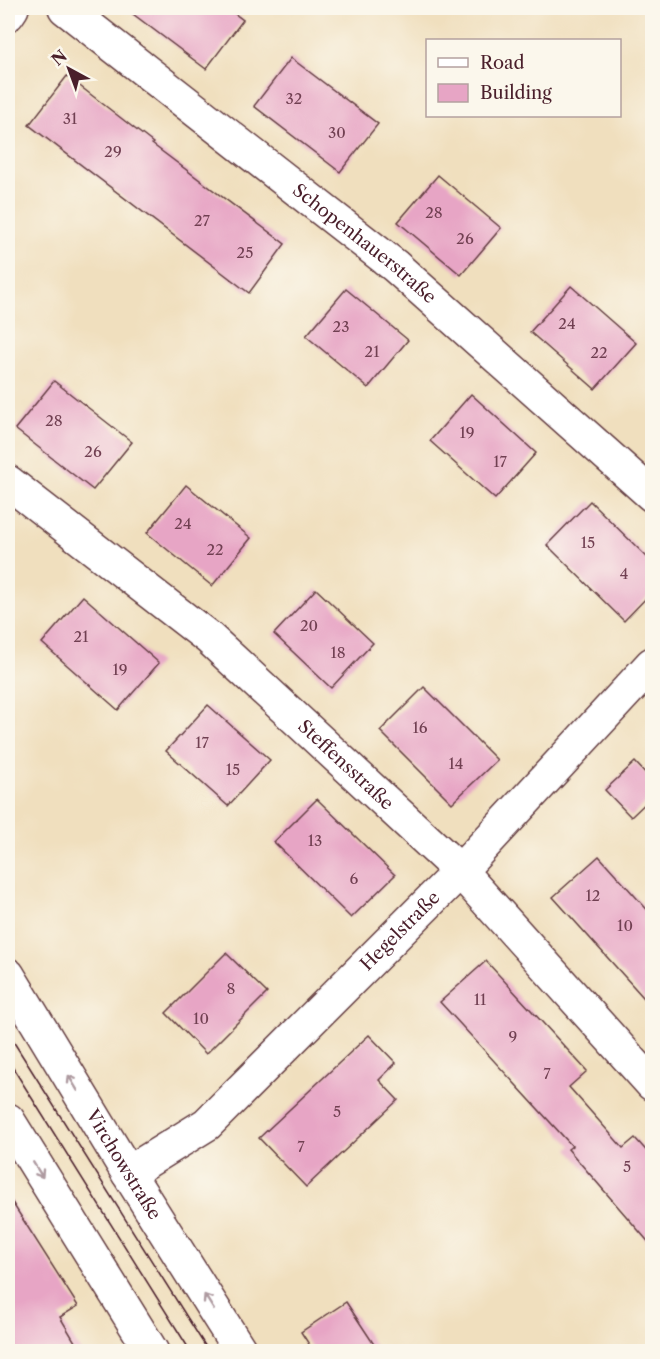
<svg xmlns="http://www.w3.org/2000/svg" width="660" height="1359" viewBox="0 0 660 1359" font-family="'Libre Caslon Text',serif">
	<style>
		.building { fill: #e7a5c5 }
		.lines { fill: none; stroke-linecap: round; stroke-linejoin: round }
		.street-casing { stroke: #633c41; stroke-width: 36 }
		.secondary-casing { stroke: #633c41; stroke-width: 36 }
		.street { stroke: #fff; stroke-width: 33 }
		.secondary { stroke: #fff; stroke-width: 33 }
		.tram { stroke: #4a1f2b; stroke-width: 1.5 }
		.oneway { stroke: #ae9aa0 }
		.labels { text-anchor: middle; dominant-baseline: central; stroke-width: 6; stroke-linejoin: round; paint-order: stroke }
		.number-label { font-size: 15px; fill: #714052 }
		.street-label { font-size: 18px; fill: #4a1f2b; stroke: #fbf7ec }
	</style>
	<rect width="100%" height="100%" fill="#fbf7ec"/>
	<filter id="ink" filterUnits="userSpaceOnUse"><feTurbulence type="fractalNoise" baseFrequency=".0167" numOctaves="2"/><feDisplacementMap in="SourceGraphic" scale="12" xChannelSelector="R" yChannelSelector="G"/><feConvolveMatrix kernelMatrix="1 2 1 2 8 2 1 2 1" color-interpolation-filters="sRGB"/></filter>
	<filter id="wash" filterUnits="userSpaceOnUse"><feTurbulence type="fractalNoise" baseFrequency=".008" numOctaves="4" result="noise"/><feDisplacementMap in="SourceGraphic" scale="24" xChannelSelector="R" yChannelSelector="G"/><feGaussianBlur stdDeviation="1.35" result="paint"/><feColorMatrix in="noise" values="0 0 0 0 0 0 0 0 0 0 0 0 0 0 0 0 0 1.4 0 .05"/><feComposite in="paint" operator="in"/></filter>
	<g filter="url(#wash)">
		<rect width="100%" height="100%" fill="#f0dfbe"/>
		<g id="blocks">
			<g class="building">
				<path d="M125 8H227L243 20 206 69Z"/>
				<path d="M291 58 378 124 340 172 254 106Z"/>
				<path d="M67 76 153 143 152 144 285 244 249 293 29 125Z"/>
				<path d="M438 175 501 228 461 275 398 222Z"/>
				<path d="M571 286 636 343 595 389 530 332Z"/>
				<path d="M346 289 408 340 368 388 306 336Z"/>
				<path d="M54 381 132 442 93 490 15 429Z"/>
				<path d="M471 394 536 453 495 499 430 441Z"/>
				<path d="M186 485 251 538 212 586 147 533Z"/>
				<path d="M590 501 652 562V592L624 621 547 545Z"/>
				<path d="M316 589 373 643 331 688 274 634Z"/>
				<path d="M83 596 159 663 118 710 42 643Z"/>
				<path d="M424 687 497 760 452 803 380 731Z"/>
				<path d="M208 705 270 760 228 806 166 751Z"/>
				<path d="M635 762 652 780V797L631 817 605 790Z"/>
				<path d="M317 799 395 875 351 918 274 842Z"/>
				<path d="M599 856 652 915V1007L553 897Z"/>
				<path d="M226 953 267 993 206 1054 166 1013Z"/>
				<path d="M486 961 587 1071 569 1087 623 1148 635 1138 652 1157V1246L568 1149 572 1146 440 1002Z"/>
				<path d="M369 1035 396 1063 379 1080 398 1100 306 1187 259 1138Z"/>
				<path d="M8 1196 78 1306 60 1317 81 1352H8Z"/>
				<path d="M346 1302 379 1352H314L301 1332Z"/>
			</g>
		</g>
	</g>
	<g filter="url(#ink)">
		<use href="#blocks" fill-opacity="0" stroke="#633c41" stroke-width="1.5"/>
		<g class="lines">
			<g class="street-casing">
				<g id="street">
					<path id="s1" d="M65 8 395 266 652 495"/>
					<path d="M8 14 12 8"/>
					<path id="s2" d="M8 482 209 638 460 871 652 1084"/>
					<path id="s3" d="M128 1173 207 1124 460 871 652 664"/>
				</g>
			</g>
			<g class="secondary-casing">
				<g id="secondary">
					<path id="s4" d="M8 975 128 1173 241 1352"/>
					<path d="M8 1120 152 1352"/>
				</g>
			</g>
			<use href="#street" class="street"/>
			<use href="#secondary" class="secondary"/>
			<g class="tram">
				<path d="M8 1033 209 1352"/>
				<path d="M8 1060 191 1352"/>
			</g>
		</g>
		<defs><path id="oneway-shaft" d="M-6 0H5M1.5-3L5.5 0L1.5 3" fill="none" stroke-width="1.6" stroke-linecap="round" stroke-linejoin="round" transform="scale(1.5)"/></defs>
		<g class="oneway">
			<use href="#oneway-shaft" transform="translate(73 1083) rotate(-121)"/>
			<use href="#oneway-shaft" transform="translate(38 1170) rotate(58)"/>
			<use href="#oneway-shaft" transform="translate(209 1302) rotate(-122)"/>
		</g>
	</g>
	<g class="labels">
		<g class="number-label">
			<text x="294" y="98">32</text>
			<text x="70" y="118">31</text>
			<text x="337" y="132">30</text>
			<text x="113" y="151">29</text>
			<text x="434" y="212">28</text>
			<text x="202" y="220">27</text>
			<text x="465" y="238">26</text>
			<text x="245" y="252">25</text>
			<text x="567" y="323">24</text>
			<text x="341" y="326">23</text>
			<text x="372" y="351">21</text>
			<text x="599" y="352">22</text>
			<text x="54" y="420">28</text>
			<text x="467" y="432">19</text>
			<text x="93" y="451">26</text>
			<text x="500" y="461">17</text>
			<text x="183" y="523">24</text>
			<text x="588" y="542">15</text>
			<text x="215" y="549">22</text>
			<text x="624" y="573">4</text>
			<text x="309" y="625">20</text>
			<text x="81" y="636">21</text>
			<text x="338" y="652">18</text>
			<text x="120" y="669">19</text>
			<text x="420" y="727">16</text>
			<text x="202" y="742">17</text>
			<text x="456" y="763">14</text>
			<text x="233" y="769">15</text>
			<text x="315" y="840">13</text>
			<text x="354" y="878">6</text>
			<text x="593" y="895">12</text>
			<text x="625" y="925">10</text>
			<text x="231" y="988">8</text>
			<text x="480" y="999">11</text>
			<text x="201" y="1018">10</text>
			<text x="513" y="1036">9</text>
			<text x="547" y="1073">7</text>
			<text x="337" y="1111">5</text>
			<text x="301" y="1146">7</text>
			<text x="627" y="1166">5</text>
		</g>
		<g class="street-label">
			<text stroke="none"><textPath href="#s1" startOffset="381">Schopenhauerstraße</textPath></text>
			<text stroke="none"><textPath href="#s2" startOffset="441">Steffensstraße</textPath></text>
			<text stroke="none"><textPath href="#s3" startOffset="366">Hegelstraße</textPath></text>
			<text stroke="none"><textPath href="#s4" startOffset="222">Virchowstraße</textPath></text>
		</g>
	</g>
	<rect width="660" height="1359" fill="none" stroke="#fbf7ec" stroke-width="30"/>
	<rect x="426" y="39" width="195" height="78" fill="#fbf7ec" stroke="#b4a19f" stroke-width="1.5"/>
	<rect x="438" y="58" width="30" height="9" fill="#ffffff" stroke="#b4a19f" stroke-width="1.5"/>
	<text x="480" y="69" font-size="18" fill="#4a1f2b">Road</text>
	<rect x="438" y="84" width="30" height="18" fill="#e7a5c5" stroke="#b4a19f" stroke-width="1.5"/>
	<text x="480" y="99" font-size="18" fill="#4a1f2b">Building</text>
	<g transform="translate(69 69) rotate(319)" stroke="#fbf7ec" stroke-width="4.5" paint-order="stroke">
	<path d="M0-4.5L10 22L0 15L-10 22Z" fill="#4a1f2b"/>
	<text y="-9" font-size="16" font-weight="bold" text-anchor="middle" fill="#4a1f2b">N</text>
	</g>
</svg>
